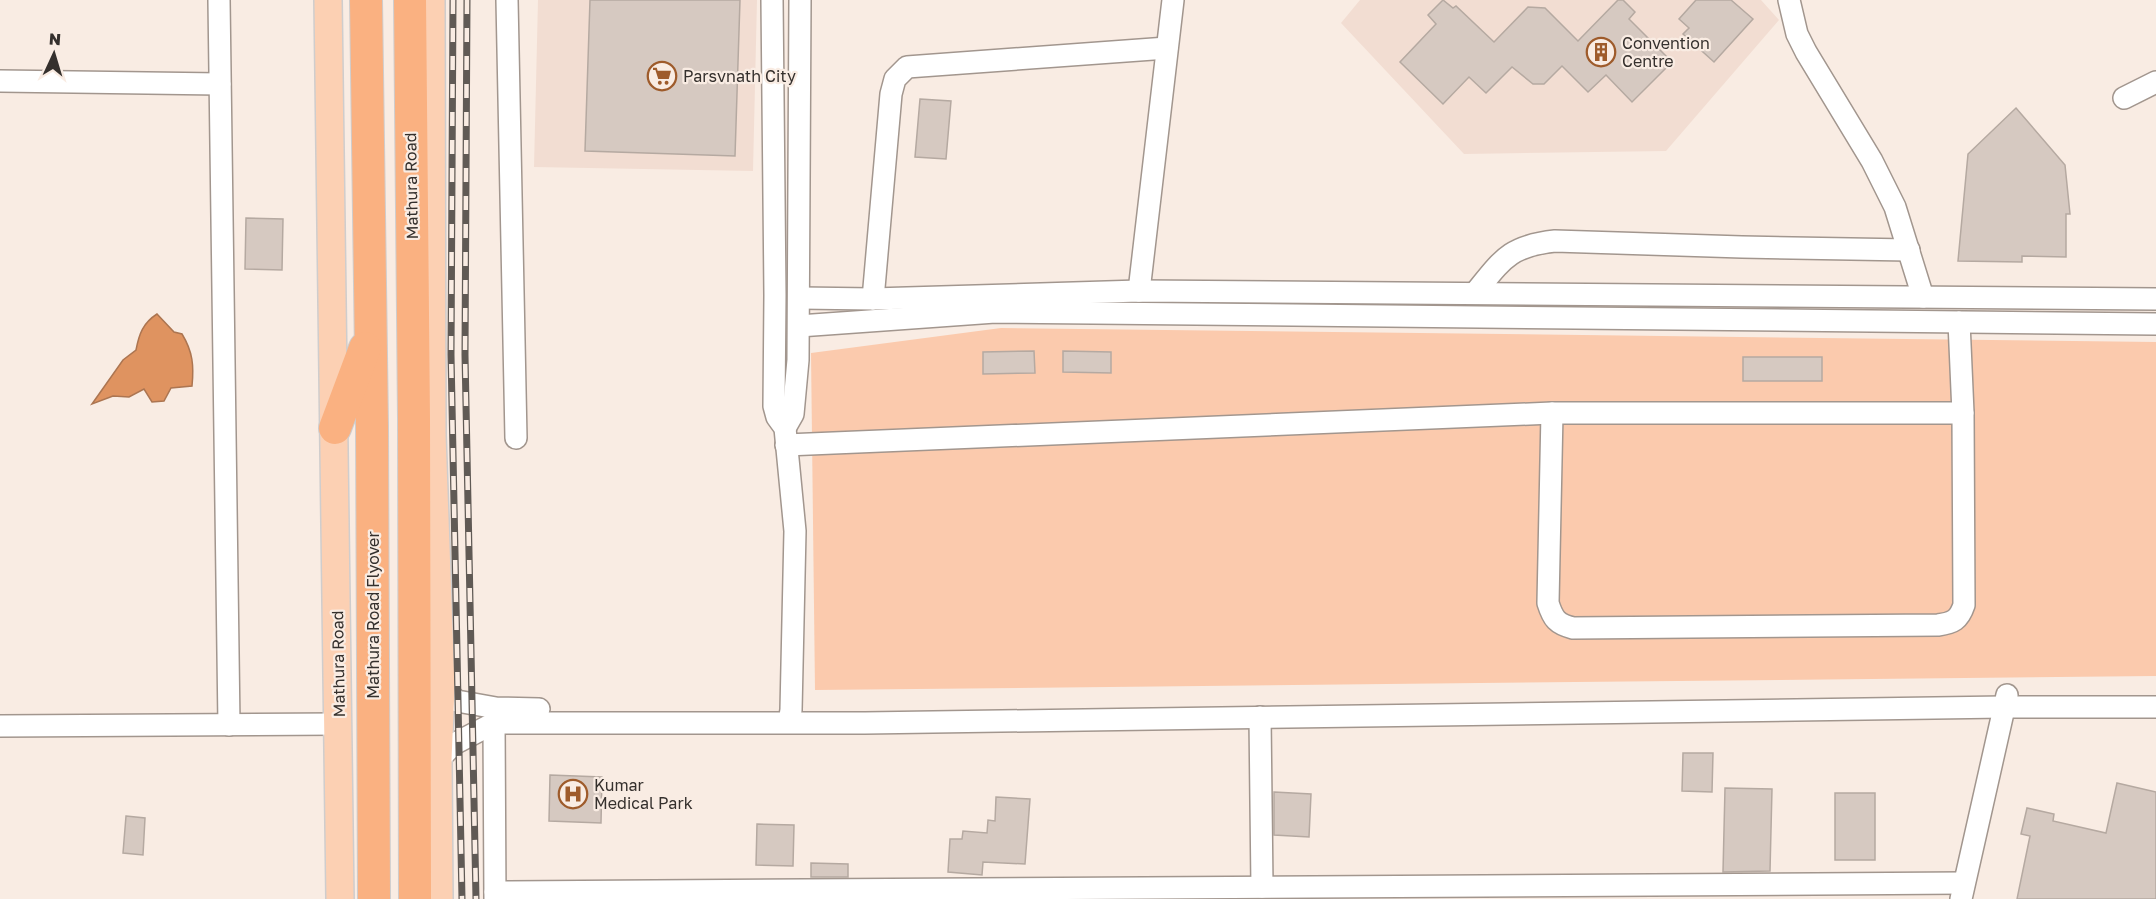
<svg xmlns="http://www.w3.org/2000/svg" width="2156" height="899" viewBox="0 0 2156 899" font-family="'Golos Text',sans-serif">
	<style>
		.built { fill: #f2ddd2 }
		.green { fill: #fbcaad }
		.water { fill: #df9360; stroke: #ac7551; stroke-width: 1.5 }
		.building { fill: #d6c9c1; stroke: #b5a9a1; stroke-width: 1.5 }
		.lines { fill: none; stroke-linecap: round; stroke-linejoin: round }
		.minor-casing { stroke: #a2968e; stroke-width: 24 }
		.major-casing { stroke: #cfcdcd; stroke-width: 30 }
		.highway-casing { stroke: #cfcdcd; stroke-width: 34 }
		.minor { stroke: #fff; stroke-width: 21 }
		.major { stroke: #fcd0b3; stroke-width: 27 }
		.highway { stroke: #fab181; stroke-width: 32 }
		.rail-casing { stroke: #605a55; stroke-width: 7 }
		.rail { stroke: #f9ece3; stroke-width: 4.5; stroke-dasharray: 14; stroke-linecap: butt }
		.labels { text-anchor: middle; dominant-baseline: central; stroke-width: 4.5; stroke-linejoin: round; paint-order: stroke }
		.poi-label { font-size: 16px; fill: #35302d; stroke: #f9ece3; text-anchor: start }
		.street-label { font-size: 16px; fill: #35302d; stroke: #f9ece3 }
	</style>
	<rect width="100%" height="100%" fill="#f9ece3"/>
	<g class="built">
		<path d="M538 0H757L753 171 534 167Z"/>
		<path d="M1360 0H1761L1779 20 1666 151 1464 154 1341 23Z"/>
	</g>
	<path class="green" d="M1001 328 2156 342V676L815 690 811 353Z"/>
	<path class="water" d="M157 314 174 332 182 334C193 352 194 366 192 386L171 388 164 401 152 402 144 389 129 397 113 396 92 404 123 360 136 350C139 334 143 323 157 314Z"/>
	<g class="building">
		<path d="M590 0H740L735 156 585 151Z"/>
		<path d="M1443 0 1453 8 1456 6 1494 42 1528 7 1545 8 1578 41 1618 0H1623L1635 12 1629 19 1672 62 1632 102 1606 75 1588 92 1562 66 1544 84H1533L1512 67 1486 93 1469 77 1443 104 1400 62 1436 24 1428 15Z"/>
		<path d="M1696 0H1731L1753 19 1714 62 1683 34 1689 28 1679 19Z"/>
		<path d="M920 99 951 101 946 159 915 157Z"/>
		<path d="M2016 108 2065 165 2070 214H2066V257L2022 256V262L1958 261 1968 154Z"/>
		<path d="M246 218 283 219 282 270 245 269Z"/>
		<path d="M1034 351 1035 373 983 374V352Z"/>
		<path d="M1063 351 1111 352V373L1063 372Z"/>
		<rect x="1743" y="357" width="79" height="24"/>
		<path d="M1683 753H1713L1712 792 1682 791Z"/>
		<path d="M550 775 602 777 601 823 549 821Z"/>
		<path d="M2117 783 2156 792V899H2017L2030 836 2021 834 2027 808 2054 814 2053 821 2106 833Z"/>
		<path d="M1725 788 1772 789 1770 871 1723 872Z"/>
		<path d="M1274 792 1311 794 1309 837 1274 835Z"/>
		<rect x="1835" y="793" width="40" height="67"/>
		<path d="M996 797 1030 799 1025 864 983 862 982 875 948 872 950 839H962L963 831 987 833 988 820 995 821Z"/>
		<path d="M126 816 145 818 143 855 123 853Z"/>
		<path d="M757 824 794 825 793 866 756 865Z"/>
		<path d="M811 863 848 864V877H811Z"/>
	</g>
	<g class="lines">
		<g class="minor-casing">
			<g id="minor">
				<path d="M219 0 229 725"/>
				<path d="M507 0 516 438"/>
				<path d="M772 0 775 295 774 406 777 417 785 428 795 531 791 710 789 722"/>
				<path d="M1789 0 1797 34 1806 52 1872 161 1895 207 1923 297"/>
				<path d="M0 81 220 84"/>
				<path d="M2124 98 2156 82"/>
				<path d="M1139 291 1173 0"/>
				<path d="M1475 293C1502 260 1509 246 1555 241L1742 247 1909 250"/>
				<path d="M800 298 873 299 1139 291 2156 299"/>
				<path d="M873 299 891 94 895 79 907 67 1167 48"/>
				<path d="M799 326 995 312 2156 324"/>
				<path d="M1552 413 1548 603C1553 619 1557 624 1573 628L1938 625C1953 623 1959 620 1964 605L1963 413 1959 322"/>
				<path d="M785 428 793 414 798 360 800 0"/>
				<path d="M786 445 1552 413H1963"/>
				<path d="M441 687 457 701 496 708 539 709"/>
				<path d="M1260 717 1262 887"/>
				<path d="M494 723 495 899"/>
				<path d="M0 726 339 724"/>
				<path d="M438 760 454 744 494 723H865L2004 707H2156"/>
				<path d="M495 892 1964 883"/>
				<path d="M1961 899 2007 695"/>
			</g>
		</g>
		<g class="major-casing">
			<g id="major">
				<path d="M328 0 340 899"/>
				<path d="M431 0 432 435 441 687 438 760 439 899"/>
			</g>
		</g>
		<g class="highway-casing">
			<g id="highway">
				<path d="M366 0 372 426 374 899"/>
				<path d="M410 0 414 419 415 899"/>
				<path d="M335 428 365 348"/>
			</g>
		</g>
		<use href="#minor" class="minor"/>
		<use href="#major" class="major"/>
		<use href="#highway" class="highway"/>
		<g class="rail-casing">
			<g id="rail">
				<path d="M453 0 451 355 462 899"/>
				<path d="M467 0 465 355 476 899"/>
			</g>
		</g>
		<use href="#rail" class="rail"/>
	</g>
	<defs>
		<g id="building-ring" transform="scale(1.5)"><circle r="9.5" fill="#f9ece3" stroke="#9e5b2b" stroke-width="1.5"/><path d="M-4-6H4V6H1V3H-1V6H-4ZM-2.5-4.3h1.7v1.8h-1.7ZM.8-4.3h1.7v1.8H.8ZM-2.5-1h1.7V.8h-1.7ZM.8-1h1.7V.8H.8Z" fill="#9e5b2b"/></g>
		<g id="supermarket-ring" transform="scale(1.5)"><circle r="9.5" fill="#f9ece3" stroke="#9e5b2b" stroke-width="1.5"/><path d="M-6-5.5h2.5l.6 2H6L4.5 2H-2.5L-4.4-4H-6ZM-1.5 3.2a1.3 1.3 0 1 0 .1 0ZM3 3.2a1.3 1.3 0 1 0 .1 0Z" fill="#9e5b2b"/></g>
		<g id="hospital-ring" transform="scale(1.5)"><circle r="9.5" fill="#f9ece3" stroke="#9e5b2b" stroke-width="1.5"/><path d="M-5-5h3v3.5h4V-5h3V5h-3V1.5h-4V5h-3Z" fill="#9e5b2b"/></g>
	</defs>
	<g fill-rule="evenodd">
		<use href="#building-ring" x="1601" y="52"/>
		<use href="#supermarket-ring" x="662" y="76"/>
		<use href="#hospital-ring" x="573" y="794"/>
	</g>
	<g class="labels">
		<g class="poi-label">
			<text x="1622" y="43">Convention<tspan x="1622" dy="18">Centre</tspan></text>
			<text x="683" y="76">Parsvnath City</text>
			<text x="594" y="785">Kumar<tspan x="594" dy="18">Medical Park</tspan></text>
		</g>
		<g class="street-label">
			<text transform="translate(411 186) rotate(-91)">Mathura Road</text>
			<text transform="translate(373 615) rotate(-90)">Mathura Road Flyover</text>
			<text transform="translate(338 664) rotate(-91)">Mathura Road</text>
		</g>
	</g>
	<g transform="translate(54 54) rotate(4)" stroke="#f9ece3" stroke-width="4.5" paint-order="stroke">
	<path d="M0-4.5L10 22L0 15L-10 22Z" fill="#35302d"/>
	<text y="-9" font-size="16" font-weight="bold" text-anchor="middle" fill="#35302d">N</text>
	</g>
</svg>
